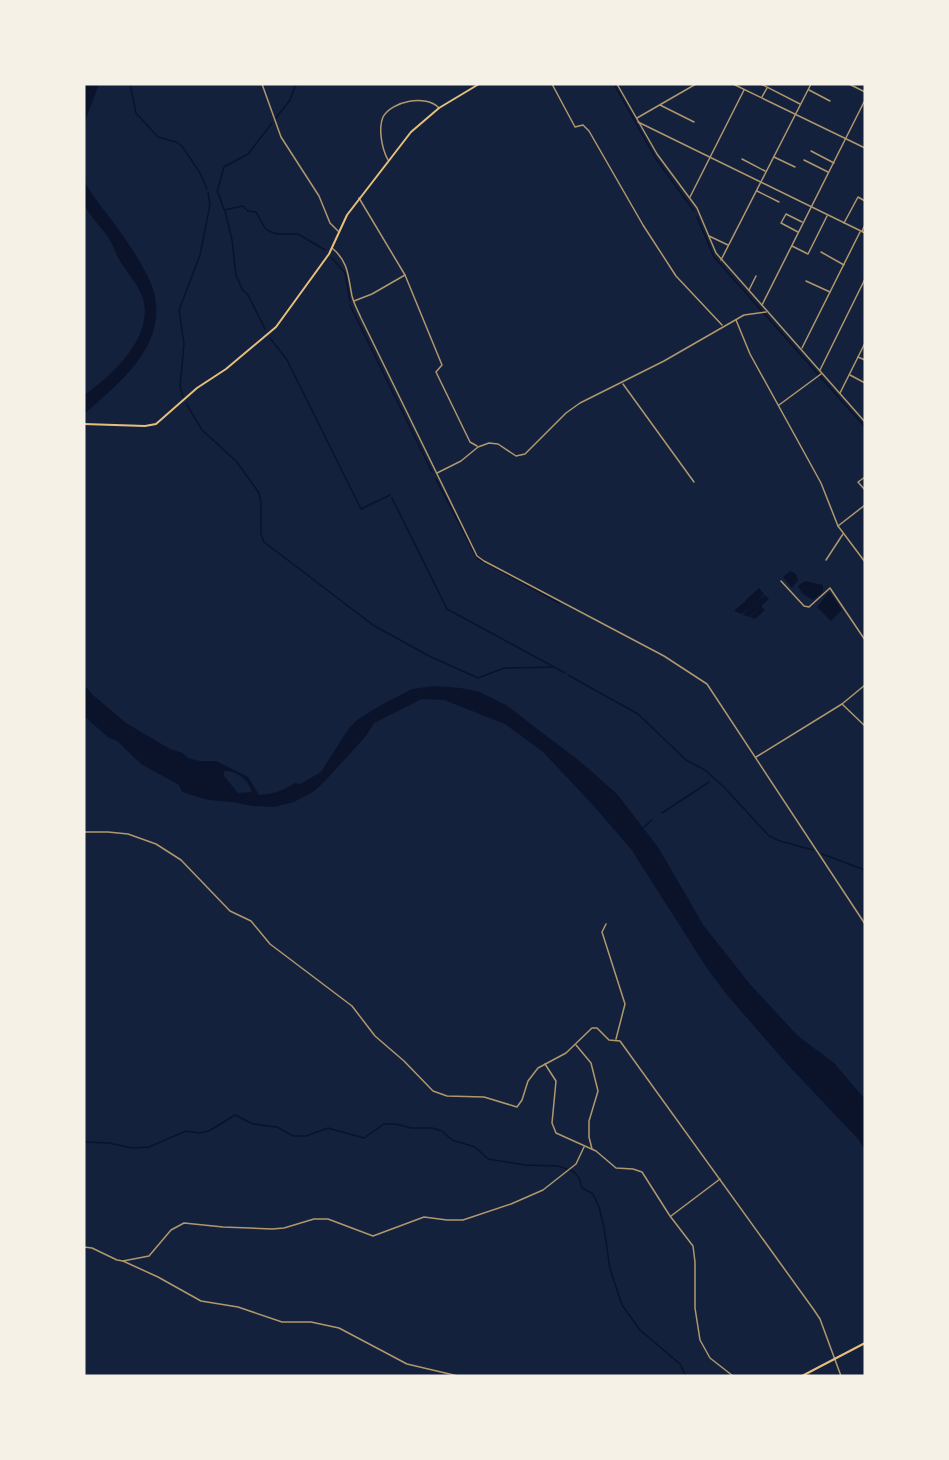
<svg xmlns="http://www.w3.org/2000/svg" width="949" height="1460" viewBox="0 0 949 1460" font-family="'Sofia Sans Condensed',sans-serif">
	<style>
		.water { fill: #0b132b; fill-rule: evenodd }
		.lines { fill: none; stroke-linecap: round; stroke-linejoin: round }
		.stream { stroke: #0b132b; stroke-width: 1.5 }
		.minor { stroke: #b1986c; stroke-width: 1.5 }
		.tertiary { stroke: #b1986c; stroke-width: 1.5 }
		.secondary { stroke: #e5c07b; stroke-width: 2 }
		.primary { stroke: #e5c07b; stroke-width: 2 }
	</style>
	<rect width="100%" height="100%" fill="#14213d"/>
	<g class="water">
		<path d="M85 84H99L84 124V86Z"/>
		<path d="M84 180C94 200 109 215 121 233 130 245 149 275 153 289 170 343 120 383 84 414V395C113 375 156 335 142 296 137 283 127 273 120 261 115 253 113 244 108 237 102 228 86 212 84 203 83 196 84 187 84 180Z"/>
		<path d="M790 571 796 574 798 580 792 588 783 577Z"/>
		<path d="M805 581 823 585V592L813 600 802 593 798 586Z"/>
		<path d="M759 588 764 594 757 602 765 595 769 599 761 606 765 610 755 619 750 617 760 607 749 617 743 615 750 607 742 614 734 611 744 602 746 603 745 601Z"/>
		<path d="M830 592 842 610 831 621 817 607 828 593Z"/>
		<path d="M84 685 93 695 126 723 170 749 183 753 188 758 200 761H216L248 777 259 795C272 795 284 790 295 783L300 784 321 772 349 728 357 720 381 705 412 689 434 686 461 688 480 692 506 705 582 763 617 794 658 847 704 926 749 983 798 1036 833 1062 865 1099V1150L858 1139 787 1064 728 996 708 970 631 849 591 803 543 752 505 724 444 700 422 699 374 723 366 736 324 782 313 792 294 802 274 807 252 806 232 802 208 800 182 792 179 785 141 764 117 741 109 738 84 716ZM224 771C236 770 249 780 252 792L238 793 224 776Z"/>
	</g>
	<g class="lines">
		<g class="stream">
			<path d="M130 84 136 113 158 137 176 142 182 146 200 173 207 189"/>
			<path d="M614 84 656 159 694 211"/>
			<path d="M276 118 290 100 296 84"/>
			<path d="M217 192 224 167 248 154 272 123"/>
			<path d="M218 192 224 210 243 206 248 211 256 212 265 228 269 231 277 234H298L325 250"/>
			<path d="M225 211 232 240 236 275 242 289 248 295 265 329"/>
			<path d="M697 217 714 257 865 427"/>
			<path d="M332 258 345 273 350 301"/>
			<path d="M350 305 432 472"/>
			<path d="M270 338 287 360 361 509 390 495"/>
			<path d="M183 397 180 387 184 344 179 310 200 255 210 205 208 192"/>
			<path d="M186 403 202 430 237 462 259 493 261 503V534L264 542 373 625 429 656 478 678 504 668 554 667"/>
			<path d="M436 479 477 558 559 603"/>
			<path d="M392 498 447 609 565 673"/>
			<path d="M568 675 638 714 686 760 705 770 724 787 769 836 780 841 813 850"/>
			<path d="M662 813 709 782"/>
			<path d="M644 827 652 820"/>
			<path d="M822 854 865 870"/>
			<path d="M84 1142 109 1143 132 1148 149 1147 186 1131 199 1133 209 1131 235 1115 253 1124 277 1127 293 1136H306L328 1128 364 1138 384 1124H396L411 1128H432L442 1131 452 1140 475 1147 488 1159 525 1165 558 1166 573 1171 579 1178 582 1188 593 1194 599 1207 604 1228 610 1269 622 1305 640 1330 680 1364 686 1376"/>
		</g>
		<g class="minor">
			<path d="M552 84 575 127 583 125 589 131 643 225 676 276 722 325"/>
			<path d="M733 84 865 148"/>
			<path d="M761 84 800 104"/>
			<path d="M849 84 865 92"/>
			<path d="M809 90 830 101"/>
			<path d="M762 97 767 88"/>
			<path d="M660 105 694 122"/>
			<path d="M637 118 696 84"/>
			<path d="M638 122 865 233"/>
			<path d="M811 151 834 163"/>
			<path d="M774 157 795 167"/>
			<path d="M742 159 765 171"/>
			<path d="M388 160C382 149 378 129 383 117 392 101 426 94 439 108"/>
			<path d="M804 160 828 172"/>
			<path d="M757 191 779 202"/>
			<path d="M690 197 744 90"/>
			<path d="M359 198 405 275 442 365 436 372 470 442 477 446"/>
			<path d="M844 223 858 197 865 201"/>
			<path d="M862 231 865 225"/>
			<path d="M798 232 781 223 786 214 802 222"/>
			<path d="M709 236 728 245"/>
			<path d="M792 246 808 254 827 216"/>
			<path d="M821 252 844 265"/>
			<path d="M721 260 811 84"/>
			<path d="M806 281 830 292"/>
			<path d="M749 290 756 276"/>
			<path d="M354 301 372 294 405 275"/>
			<path d="M762 305 865 100"/>
			<path d="M736 320 750 354 821 483 838 526 865 562"/>
			<path d="M802 348 860 232"/>
			<path d="M858 357 865 360"/>
			<path d="M820 370 865 279"/>
			<path d="M850 375 865 383"/>
			<path d="M623 384 694 482"/>
			<path d="M840 393 865 343"/>
			<path d="M779 405 821 374"/>
			<path d="M437 473 461 461 478 447 489 443 498 444 516 456 525 454 566 413 580 403 664 361 744 315 766 312"/>
			<path d="M865 477 858 482 865 490"/>
			<path d="M838 526 865 505"/>
			<path d="M826 560 843 534"/>
			<path d="M781 581 804 606 809 607 830 588 865 640"/>
			<path d="M756 757 842 704 865 726"/>
			<path d="M84 832H108L128 834 156 844 181 860 230 911 251 921 270 944 352 1006 375 1036 404 1061 433 1091 447 1096 484 1097 517 1107 522 1100 528 1081 538 1068 566 1053 592 1028H597L609 1040 620 1041 814 1310 820 1319 841 1376"/>
			<path d="M606 924 602 932 625 1004 616 1039"/>
			<path d="M576 1045 591 1063 598 1091 589 1121V1137L592 1149"/>
			<path d="M545 1064 556 1081 552 1123 556 1133 596 1151 616 1168 633 1169 642 1172 670 1216 693 1246 695 1262V1308L700 1340 710 1358 733 1376"/>
			<path d="M671 1216 720 1179"/>
			<path d="M84 1247 92 1248 117 1260 123 1261 158 1277 201 1301 238 1307 282 1322H311L339 1328 407 1364 458 1376"/>
			<path d="M123 1261 149 1256 171 1230 184 1223 223 1227 272 1229 284 1228 314 1219H328L373 1236 424 1217 447 1220H463L511 1204 543 1190 576 1164 584 1147"/>
		</g>
		<g class="tertiary">
			<path d="M262 84 281 137 319 196 330 223 338 231"/>
			<path d="M617 84 657 154 697 208 716 253 865 422"/>
			<path d="M332 248C349 262 348 277 352 296 354 304 358 311 361 318L477 556 484 561 664 656 707 684 865 924"/>
			<path d="M842 704 865 685"/>
		</g>
		<path class="secondary" d="M802 1376 865 1343"/>
		<path class="primary" d="M84 424 145 426 156 424 197 388 226 369 276 327 329 254 347 215 411 132 439 108 479 84"/>
	</g>
	<rect width="949" height="1460" fill="none" stroke="#f6f1e7" stroke-width="171"/>
</svg>
